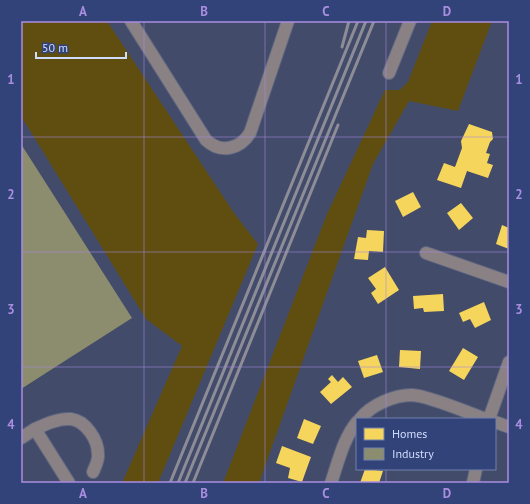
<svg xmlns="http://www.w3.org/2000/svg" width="530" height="504" viewBox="0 0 530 504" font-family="'PT Sans',sans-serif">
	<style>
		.green { fill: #604e11 }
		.homes { fill: #f6d55c }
		.industry { fill: #8c8c6e }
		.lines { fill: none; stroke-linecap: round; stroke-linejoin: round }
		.minor-casing { stroke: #5f6780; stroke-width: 14 }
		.minor { stroke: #8a8185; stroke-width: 12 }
		.rail { stroke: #8d8c97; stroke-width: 3 }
		.grid { fill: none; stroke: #aa8de1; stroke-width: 1; stroke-opacity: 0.55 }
		.neatline { fill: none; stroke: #aa8de1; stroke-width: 1.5 }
		.grid-label { font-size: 13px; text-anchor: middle; font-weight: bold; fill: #aa8de1 }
	</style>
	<rect width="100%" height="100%" fill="#424b69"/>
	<g class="green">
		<path d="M21 21H107L234 213 258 244 158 483H122L182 346 146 319 21 116Z"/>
		<path d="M432 21H492L458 111 409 101 373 164 259 483H223L327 214 385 90H400L408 82Z"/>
	</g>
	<g class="homes">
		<path d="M469 124 492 132 493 139 490 142 486 153 490 154 487 163 493 165 488 178 467 171 461 188 437 180 444 163 455 167 462 148 461 141Z"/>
		<path d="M413 192 421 207 403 217 395 201Z"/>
		<path d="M461 203 473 218 459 230 447 213Z"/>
		<path d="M502 225 509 228V249L496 244Z"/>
		<path d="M367 230 384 231 383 252 369 251 368 260 354 259 358 237 366 238Z"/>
		<path d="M385 267 399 290 378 304 371 293 376 289 368 278Z"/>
		<path d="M443 294 444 311 424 312 423 308 414 309 413 296Z"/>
		<path d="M484 302 491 320 475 328 470 319 463 322 459 313Z"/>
		<path d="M463 348 478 357 464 380 449 371Z"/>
		<path d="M400 350 421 351 420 369 399 367Z"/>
		<path d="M377 355 383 372 364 378 358 361Z"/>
		<path d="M332 375 338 382 343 377 352 387 331 404 320 392 331 382 328 379Z"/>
		<path d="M304 419 321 426 313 444 297 438Z"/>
		<path d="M282 446 311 457 302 482 288 478 290 468 276 463Z"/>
		<path d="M365 469 383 471 379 483H360Z"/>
	</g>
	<path class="industry" d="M21 144 132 318 21 389Z"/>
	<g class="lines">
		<g class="minor-casing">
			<g id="minor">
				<path d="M131 21 206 140C221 154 240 149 250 133L288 21"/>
				<path d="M389 73 410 21"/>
				<path d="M426 253 509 282"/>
				<path d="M360 419C371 405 394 395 412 395 430 396 468 413 486 419"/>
				<path d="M489 419 509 362"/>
				<path d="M495 422 509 427"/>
				<path d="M35 429C46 424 59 418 71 419 86 421 98 440 98 454 99 460 95 467 93 472"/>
				<path d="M21 438 35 429 69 483"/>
				<path d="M331 483C338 463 343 439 357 422"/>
				<path d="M473 483 476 469"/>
			</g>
		</g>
		<use href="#minor" class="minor"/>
		<g class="rail">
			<path d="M342 47 349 21"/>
			<path d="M170 483 358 21"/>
			<path d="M178 483 366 21"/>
			<path d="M185 483 374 21"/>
			<path d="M193 483 338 125"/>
		</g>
	</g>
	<path class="grid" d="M144 21V483M265 21V483M386 21V419M21 137H509M21 252H509M21 367H509M386 469V483"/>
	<rect width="530" height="504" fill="none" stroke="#324379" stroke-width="44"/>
	<rect x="356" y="418" width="140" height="52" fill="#324379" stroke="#7180ae"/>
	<rect x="364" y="428" width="20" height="12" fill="#f6d55c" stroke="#7180ae"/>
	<text x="392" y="438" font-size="12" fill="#d0dcfd">Homes</text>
	<rect x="364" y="448" width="20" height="12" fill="#8c8c6e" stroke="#7180ae"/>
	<text x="392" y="458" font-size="12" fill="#d0dcfd">Industry</text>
	<path d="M36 52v6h90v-6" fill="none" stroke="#d0dcfd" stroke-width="2"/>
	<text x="42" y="52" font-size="12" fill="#d0dcfd" stroke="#324379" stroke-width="3" paint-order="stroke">50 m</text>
	<rect x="22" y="22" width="486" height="460" class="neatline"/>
	<g class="grid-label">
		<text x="83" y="16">A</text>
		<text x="204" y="16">B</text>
		<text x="326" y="16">C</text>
		<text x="447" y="16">D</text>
		<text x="11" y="84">1</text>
		<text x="519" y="84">1</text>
		<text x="11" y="199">2</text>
		<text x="519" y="199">2</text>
		<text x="11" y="314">3</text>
		<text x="519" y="314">3</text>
		<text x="11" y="429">4</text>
		<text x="519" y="429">4</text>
		<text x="83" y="498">A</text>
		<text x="204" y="498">B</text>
		<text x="326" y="498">C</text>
		<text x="447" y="498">D</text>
	</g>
</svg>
